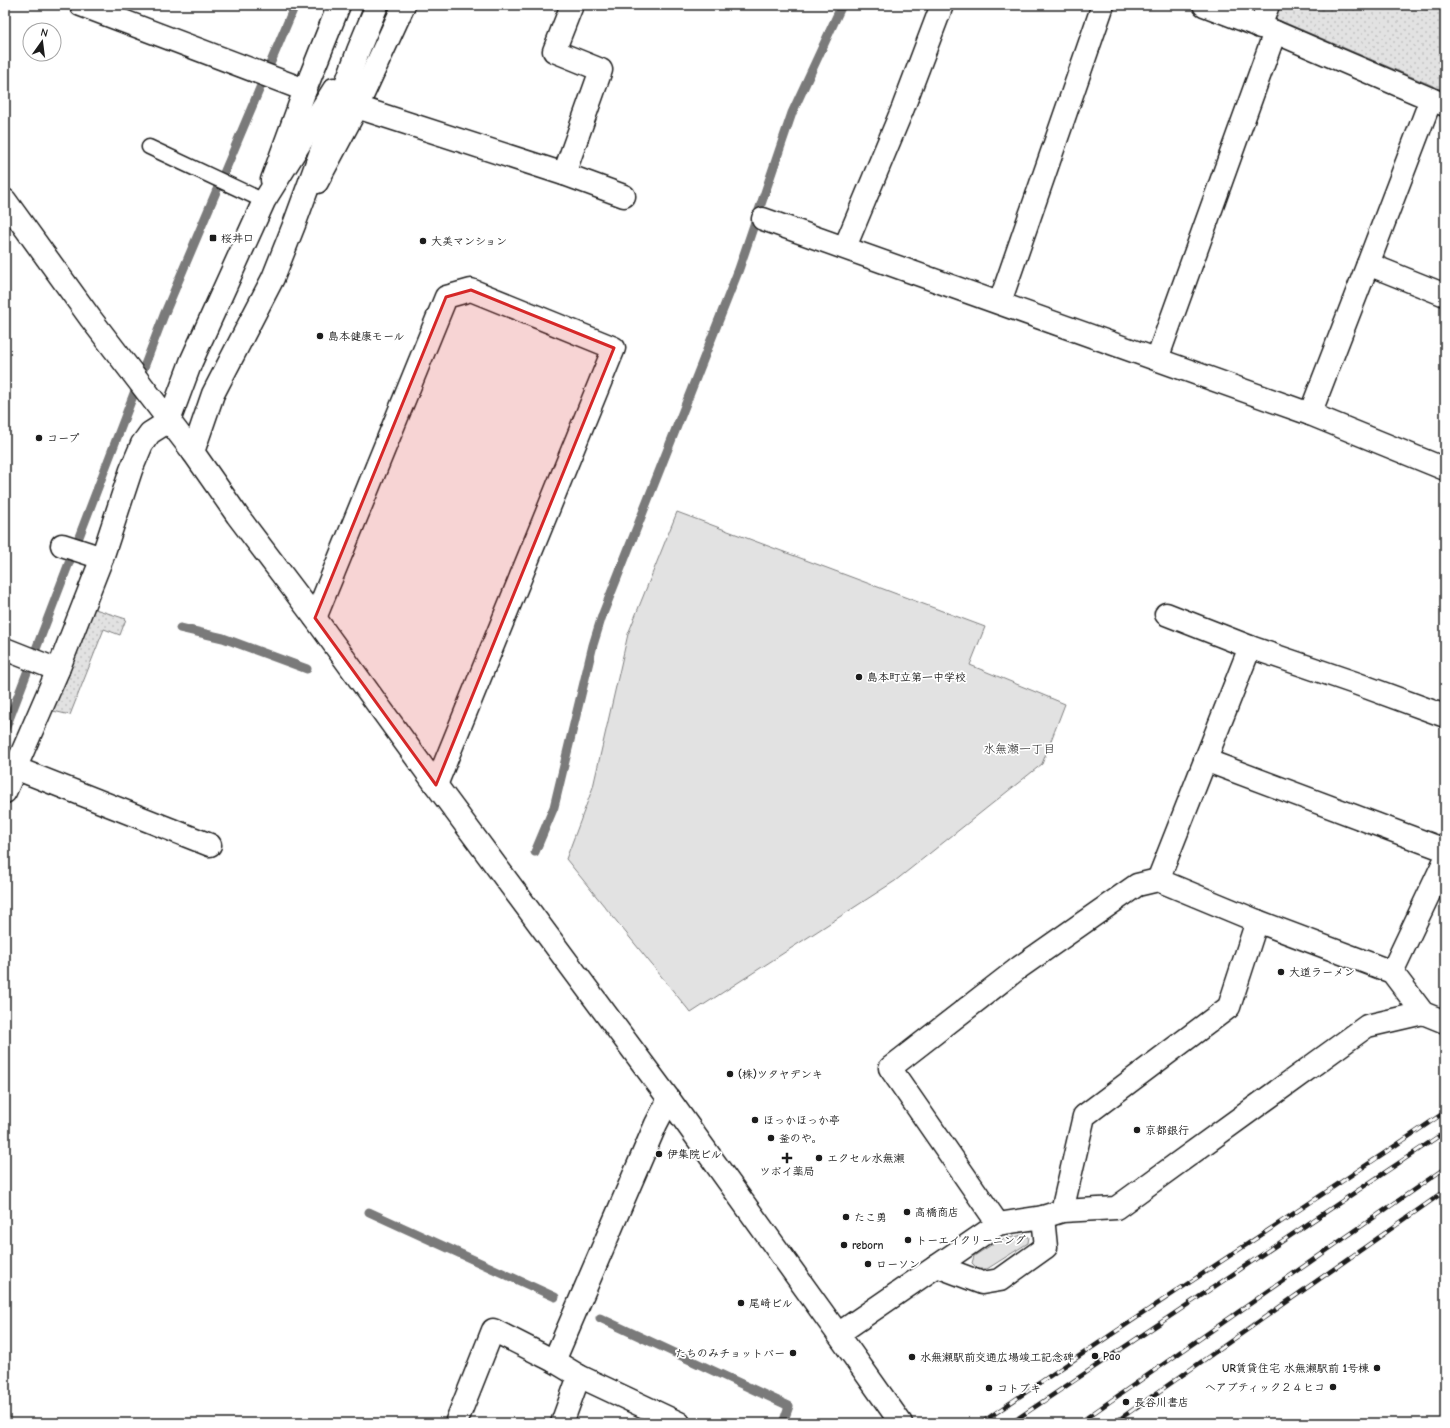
<svg xmlns="http://www.w3.org/2000/svg" width="1450" height="1428" viewBox="0 0 1450 1428" font-family="'Comic Neue','Klee One',sans-serif">
	<style>
		.grass { fill: #e2e2e2; stroke: #7f7f7f }
		.park { fill: url(#park-dots); stroke: #7f7f7f }
		.lines { fill: none; stroke-linecap: round; stroke-linejoin: round }
		.stream { stroke: #7a7a7a; stroke-width: 9 }
		.service-casing { stroke: #1c1c1c; stroke-width: 17 }
		.minor-casing { stroke: #1c1c1c; stroke-width: 25 }
		.tertiary-casing { stroke: #1c1c1c; stroke-width: 25 }
		.service { stroke: #fff; stroke-width: 14 }
		.minor { stroke: #fff; stroke-width: 22 }
		.tertiary { stroke: #fff; stroke-width: 22 }
		.rail-casing { stroke: #1c1c1c; stroke-width: 4.5 }
		.rail { stroke: #fff; stroke-width: 3; stroke-dasharray: 9; stroke-linecap: butt }
		.marked { fill: #d62828; fill-opacity: 0.2; stroke: #d62828; stroke-width: 3; stroke-linejoin: round }
		.poi-dot { fill: #1c1c1c; stroke: #fff; stroke-width: 1.5 }
		.labels { text-anchor: middle; dominant-baseline: central; stroke-width: 3.5; stroke-linejoin: round; paint-order: stroke }
		.poi-label { font-size: 11px; font-weight: bold; fill: #1c1c1c; stroke: #fff; text-anchor: start }
		.neighbourhood-label { font-size: 12px; fill: #1c1c1c; stroke: #fff }
	</style>
	<defs>
		<pattern id="park-dots" width="8" height="8" patternUnits="userSpaceOnUse"><rect width="8" height="8" fill="#e2e2e2"/><path d="M2 2h.1M6 6h.1" fill="none" stroke="#c1c1c1" stroke-width="1.8" stroke-linecap="round"/></pattern>
	</defs>
	<rect width="100%" height="100%" fill="#fff"/>
	<filter id="ink" filterUnits="userSpaceOnUse"><feTurbulence type="fractalNoise" baseFrequency=".025" numOctaves="2"/><feDisplacementMap in="SourceGraphic" scale="8" xChannelSelector="R" yChannelSelector="G"/><feConvolveMatrix kernelMatrix="1 2 1 2 8 2 1 2 1" color-interpolation-filters="sRGB"/></filter>
	<g filter="url(#ink)">
		<g class="grass">
			<path d="M677 512 985 627 970 665 1065 704 1042 764 895 881 691 1013 566 859 593 787 628 634Z"/>
			<path d="M1023 1235 1029 1237 1028 1243 987 1269H978L972 1263 974 1256 999 1240Z"/>
		</g>
		<g class="park">
			<path d="M1279 5H1445V91L1274 18Z"/>
			<path d="M89 607 126 619 120 635 104 629 70 715 49 710Z"/>
		</g>
		<g class="lines">
			<g class="stream">
				<path d="M180 628 223 638 307 669"/>
				<path d="M5 730 164 315 295 5"/>
				<path d="M535 852 554 807 593 645 602 616 739 269 792 113 842 5"/>
				<path d="M369 1212 555 1297"/>
				<path d="M600 1318 789 1406 783 1423"/>
			</g>
			<g class="service-casing">
				<path id="service" d="M149 147 264 201"/>
			</g>
			<g class="minor-casing">
				<g id="minor">
					<path d="M81 5 305 90"/>
					<path d="M572 5 554 51 601 70 564 174 624 196"/>
					<path d="M1204 5 1275 32 1445 105"/>
					<path d="M1260 27 1268 5"/>
					<path d="M357 107 564 174"/>
					<path d="M272 180 305 90 339 5"/>
					<path d="M317 182 357 107 404 5"/>
					<path d="M763 219 1310 414 1445 469"/>
					<path d="M845 247 903 108 942 5"/>
					<path d="M1368 264 1431 99"/>
					<path d="M1000 302 1103 5"/>
					<path d="M1157 359 1275 32"/>
					<path d="M1310 414 1368 264 1445 295"/>
					<path d="M62 545 102 558"/>
					<path d="M1166 614 1250 647 1355 683 1445 716"/>
					<path d="M315 618 446 297 471 290 614 348 436 785"/>
					<path d="M5 649 58 670"/>
					<path d="M1205 760 1445 850"/>
					<path d="M5 764 210 845"/>
					<path d="M5 792 58 670 102 558 131 470 142 444 150 433 169 421"/>
					<path d="M1158 880 1250 647"/>
					<path d="M1392 972 1445 860"/>
					<path d="M669 1099 656 1124 554 1361 579 1376 679 1423"/>
					<path d="M1062 1211 1084 1116 1229 1007 1257 921"/>
					<path d="M998 1224 890 1068 1020 967 1137 885 1158 880 1257 921 1392 972 1423 1013 1445 1022"/>
					<path d="M937 1266 982 1283 1000 1280 1046 1247 1043 1217"/>
					<path d="M838 1334 998 1224 1043 1217 1062 1211 1116 1208 1367 1026 1423 1013"/>
					<path d="M456 1423 493 1330 554 1361"/>
					<path d="M562 1423 579 1376"/>
				</g>
			</g>
			<g class="tertiary-casing">
				<g id="tertiary">
					<path d="M5 200 91 319 193 452 237 515 315 618 436 785 669 1099 838 1334 901 1423"/>
					<path d="M169 421 191 362 264 201 334 89"/>
					<path d="M193 452 213 394 273 278 294 225 358 51 377 5"/>
				</g>
			</g>
			<use href="#service" class="service"/>
			<use href="#minor" class="minor"/>
			<use href="#tertiary" class="tertiary"/>
			<g class="rail-casing">
				<g id="rail">
					<path d="M981 1423C1134 1317 1291 1217 1445 1112"/>
					<path d="M1011 1423 1445 1132"/>
					<path d="M1079 1423 1445 1168"/>
					<path d="M1114 1423 1445 1191"/>
				</g>
			</g>
			<use href="#rail" class="rail"/>
		</g>
	</g>
	<path class="marked" d="M471 290 614 348 436 785 315 618 446 297Z"/>
	<g class="poi-dot">
		<rect x="209" y="234" width="8" height="8" rx="2"/>
		<circle cx="423" cy="241" r="4"/>
		<circle cx="320" cy="336" r="4"/>
		<circle cx="39" cy="438" r="4"/>
		<circle cx="859" cy="677" r="4"/>
		<circle cx="1281" cy="972" r="4"/>
		<circle cx="730" cy="1074" r="4"/>
		<circle cx="755" cy="1120" r="4"/>
		<circle cx="1137" cy="1130" r="4"/>
		<circle cx="771" cy="1138" r="4"/>
		<circle cx="659" cy="1154" r="4"/>
		<path d="M785 1152h4v4h4v4h-4v4h-4v-4h-4v-4h4z"/>
		<circle cx="819" cy="1158" r="4"/>
		<circle cx="907" cy="1212" r="4"/>
		<circle cx="846" cy="1217" r="4"/>
		<circle cx="908" cy="1240" r="4"/>
		<circle cx="844" cy="1245" r="4"/>
		<circle cx="868" cy="1264" r="4"/>
		<circle cx="741" cy="1303" r="4"/>
		<circle cx="793" cy="1353" r="4"/>
		<circle cx="1095" cy="1356" r="4"/>
		<circle cx="912" cy="1357" r="4"/>
		<circle cx="1377" cy="1368" r="4"/>
		<circle cx="1333" cy="1387" r="4"/>
		<circle cx="989" cy="1388" r="4"/>
		<circle cx="1126" cy="1402" r="4"/>
	</g>
	<g class="labels">
		<g class="poi-label">
			<text x="221" y="238">桜井口</text>
			<text x="431" y="241">大美マンション</text>
			<text x="328" y="336">島本健康モール</text>
			<text x="47" y="438">コープ</text>
			<text x="867" y="677">島本町立第一中学校</text>
			<text x="1289" y="972">大道ラーメン</text>
			<text x="738" y="1074">(株)ツタヤデンキ</text>
			<text x="763" y="1120">ほっかほっか亭</text>
			<text x="1145" y="1130">京都銀行</text>
			<text x="779" y="1138">釜のや。</text>
			<text x="667" y="1154">伊集院ビル</text>
			<text x="827" y="1158">エクセル水無瀬</text>
			<text x="787" y="1171" text-anchor="middle">ツボイ薬局</text>
			<text x="915" y="1212">高橋商店</text>
			<text x="854" y="1217">たこ勇</text>
			<text x="916" y="1240">トーエイクリーニング</text>
			<text x="852" y="1245">reborn</text>
			<text x="876" y="1264">ローソン</text>
			<text x="749" y="1303">尾崎ビル</text>
			<text x="785" y="1353" text-anchor="end">たちのみチョットバー</text>
			<text x="1103" y="1356">Pao</text>
			<text x="920" y="1357">水無瀬駅前交通広場竣工記念碑</text>
			<text x="1369" y="1368" text-anchor="end">UR賃貸住宅 水無瀬駅前 1号棟</text>
			<text x="1325" y="1387" text-anchor="end">ヘアブティック２４ヒコ</text>
			<text x="997" y="1388">コトブキ</text>
			<text x="1134" y="1402">長谷川書店</text>
		</g>
		<g class="neighbourhood-label">
			<text x="1019" y="749">水無瀬一丁目</text>
		</g>
	</g>
	<rect width="1450" height="1428" fill="none" stroke="#fff" stroke-width="20"/>
	<rect x="10" y="10" width="1430" height="1408" fill="none" stroke="#1c1c1c" stroke-width="1.5" filter="url(#ink)"/>
	<g transform="translate(42 42) rotate(14)"><circle r="19" fill="#ffffff" stroke="#a4a4a4"/>
	<path d="M0-3L7 15L0 10L-7 15Z" fill="#1c1c1c"/>
	<text y="-6" font-size="11" font-weight="bold" text-anchor="middle" fill="#1c1c1c">N</text>
	</g>
</svg>
